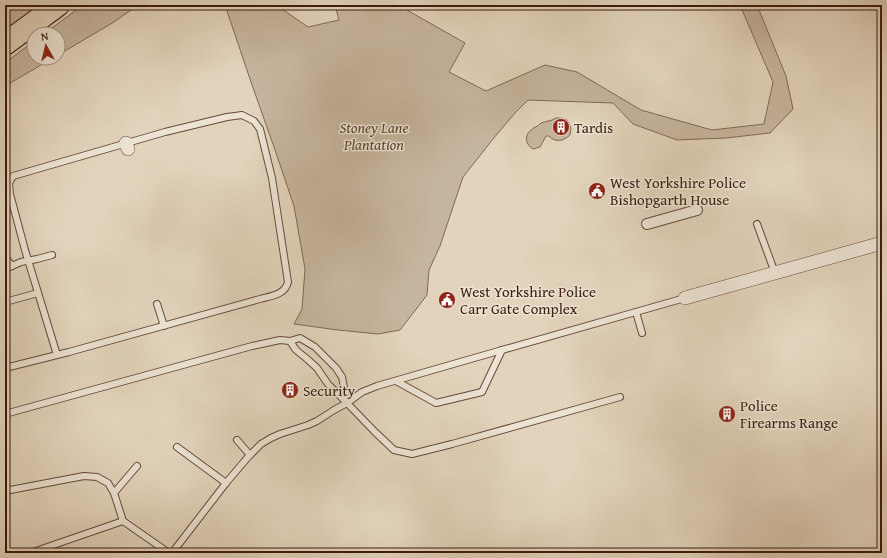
<svg xmlns="http://www.w3.org/2000/svg" width="887" height="558" viewBox="0 0 887 558" font-family="'Gentium Book Plus',serif">
	<style>
		.green { fill: #c6b59e; stroke: #816856 }
		.lines { fill: none; stroke-linecap: round; stroke-linejoin: round }
		.service-casing { stroke: #66493a; stroke-width: 8 }
		.pedestrian-casing { stroke: #66493a; stroke-width: 12 }
		.minor-casing { stroke: #66493a; stroke-width: 14 }
		.motorway-casing { stroke: #3c1b0e; stroke-width: 24 }
		.service { stroke: #ece3d3; stroke-width: 6 }
		.pedestrian { stroke: #ece3d3; stroke-width: 10 }
		.minor { stroke: #ece3d3; stroke-width: 13 }
		.motorway { stroke: #e2d4bc; stroke-width: 22 }
		.labels { text-anchor: middle; dominant-baseline: central; stroke-width: 3; stroke-linejoin: round; paint-order: stroke }
		.park-label { font-size: 15px; font-style: italic; fill: #5e4232; stroke: #ece3d3 }
		.poi-label { font-size: 15px; fill: #3c1b0e; stroke: #ece3d3; text-anchor: start }
	</style>
	<rect width="100%" height="100%" fill="#e2d4bc"/>
	<filter id="stains"><feTurbulence type="fractalNoise" baseFrequency=".005" numOctaves="4"/><feColorMatrix values="0 0 0 0 .2 0 0 0 0 .09 0 0 0 0 .02 0 0 0 .5 -.17"/></filter>
	<radialGradient id="worn" r=".72"><stop offset=".6" stop-color="#630" stop-opacity="0"/><stop offset="1" stop-color="#630" stop-opacity=".3"/></radialGradient>
	<g class="green">
		<path d="M13 5H43L5 33V12Z"/>
		<path d="M83 5H138L114 22 58 55V34H44Z"/>
		<path d="M225 5H276L308 27 339 20 335 5H398L465 43 449 72 486 91 545 65 577 72 641 110 712 130 764 124 773 82 740 5H757L786 76 793 109 770 133 726 138 677 140 633 124 613 103 528 100 515 113 493 139 463 177 440 246 429 270 427 295 400 330 378 334 338 330 294 324 302 309 305 269 294 206 274 147 251 82Z"/>
		<path d="M34 41V58H53L5 86V63Z"/>
		<path d="M556 118H560L567 120 571 128 570 135C564 141 555 143 549 136H546L540 147 533 149C526 145 524 137 530 131 533 127 538 127 541 123L552 120Z"/>
	</g>
	<g class="lines">
		<g class="service-casing">
			<g id="service">
				<path d="M757 224 775 273"/>
				<path d="M5 257 12 266"/>
				<path d="M5 269 21 262 37 259 52 255"/>
				<path d="M5 302 38 293"/>
				<path d="M157 304 164 326"/>
				<path d="M636 312 642 333"/>
				<path d="M5 368 69 352 260 299C271 296 285 295 288 282L272 178 260 129 254 121 242 115 227 117 165 132 13 176 9 183 10 194 25 250 57 355"/>
				<path d="M396 381 436 403 482 392 502 350"/>
				<path d="M347 403 342 377 336 368 315 347 300 338 290 341 296 350 306 358 317 368 328 384 347 403 375 432 394 450 412 454 452 444 620 397"/>
				<path d="M5 414 252 346 280 340 290 341"/>
				<path d="M237 440 250 455"/>
				<path d="M177 447 226 483"/>
				<path d="M5 491 84 476 97 477 108 483 114 493 123 521 169 553"/>
				<path d="M114 493 137 466"/>
				<path d="M30 553 123 521"/>
				<path d="M172 553 226 483 248 457 261 444 271 438 280 434 308 425 317 421 334 410 347 403 362 392 377 386 502 350 685 298"/>
			</g>
		</g>
		<g class="pedestrian-casing">
			<path id="pedestrian" d="M647 224 697 210"/>
		</g>
		<g class="minor-casing">
			<g id="minor">
				<path d="M126 143 128 149"/>
				<path d="M685 298 882 243"/>
			</g>
		</g>
		<g class="motorway-casing">
			<path id="motorway" d="M5 44 58 5"/>
		</g>
		<use href="#service" class="service"/>
		<use href="#pedestrian" class="pedestrian"/>
		<use href="#minor" class="minor"/>
		<use href="#motorway" class="motorway"/>
	</g>
	<defs>
		<g id="building-disc" transform="scale(0.9)"><circle r="9.5" fill="#8f2418" stroke="#ece3d3"/><path d="M-4-6H4V6H1V3H-1V6H-4ZM-2.5-4.3h1.7v1.8h-1.7ZM.8-4.3h1.7v1.8H.8ZM-2.5-1h1.7V.8h-1.7ZM.8-1h1.7V.8H.8Z" fill="#fff"/></g>
		<g id="civic-disc" transform="scale(0.9)"><circle r="9.5" fill="#8f2418" stroke="#ece3d3"/><path d="M-.6-6.5H3V-4.5H.6V-3L4-1V1h2V6H-6V1h2V-1L-.6-3ZM-1.2 2.5V6h2.4V2.5Z" fill="#fff"/></g>
	</defs>
	<g fill-rule="evenodd">
		<use href="#building-disc" x="561" y="127"/>
		<use href="#civic-disc" x="597" y="191"/>
		<use href="#civic-disc" x="447" y="300"/>
		<use href="#building-disc" x="290" y="390"/>
		<use href="#building-disc" x="727" y="414"/>
	</g>
	<g class="labels">
		<g class="park-label">
			<text x="374" y="127">Stoney Lane<tspan x="374" dy="17">Plantation</tspan></text>
		</g>
		<g class="poi-label">
			<text x="574" y="127">Tardis</text>
			<text x="610" y="182">West Yorkshire Police<tspan x="610" dy="17">Bishopgarth House</tspan></text>
			<text x="460" y="291">West Yorkshire Police<tspan x="460" dy="17">Carr Gate Complex</tspan></text>
			<text x="303" y="390">Security</text>
			<text x="740" y="405">Police<tspan x="740" dy="17">Firearms Range</tspan></text>
		</g>
	</g>
	<rect width="887" height="558" fill="none" stroke="#e2d4bc" stroke-width="20"/>
	<rect x="6" y="6" width="875" height="546" fill="none" stroke="#3c1b0e" stroke-width="2"/>
	<rect x="10" y="10" width="867" height="538" fill="none" stroke="#3c1b0e"/>
	<g transform="translate(46 46) rotate(352)"><circle r="19" fill="#ece3d3" stroke="#a69384"/>
	<path d="M0-3L7 15L0 10L-7 15Z" fill="#8f2418"/>
	<text y="-6" font-size="11" font-weight="bold" text-anchor="middle" fill="#3c1b0e">N</text>
	</g>
	<rect width="100%" height="100%" filter="url(#stains)"/>
	<rect width="100%" height="100%" fill="url(#worn)"/>
</svg>
